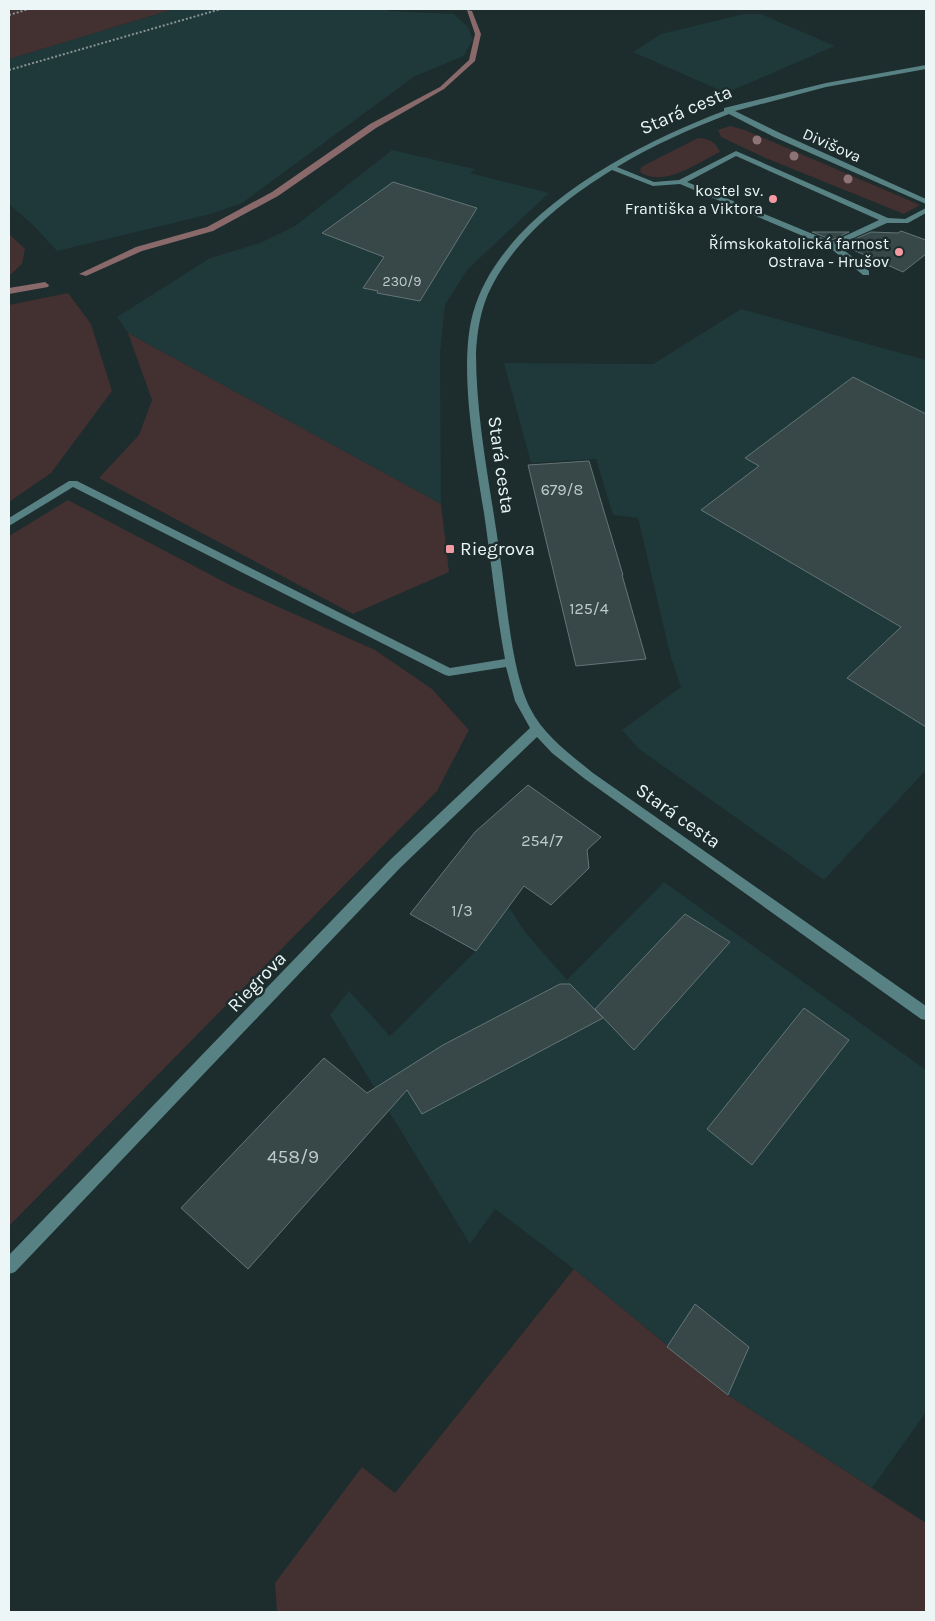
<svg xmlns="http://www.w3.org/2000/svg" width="935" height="1621" viewBox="0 0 935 1621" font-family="Karla,sans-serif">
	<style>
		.built { fill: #1f3839 }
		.green { fill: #433031 }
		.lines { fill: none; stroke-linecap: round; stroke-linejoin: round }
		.stream { fill: #8a696b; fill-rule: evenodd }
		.building { fill: #384849; stroke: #637576 }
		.path { stroke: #889495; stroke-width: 2; stroke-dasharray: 2 2; stroke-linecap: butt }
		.minor { fill: #578183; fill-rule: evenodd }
		.tree { fill: #8e7376 }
		.poi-dot { fill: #f49aa2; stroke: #1d2c2d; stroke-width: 2 }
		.labels { text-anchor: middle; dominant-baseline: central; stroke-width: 5; stroke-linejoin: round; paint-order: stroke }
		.far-number-label { font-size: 14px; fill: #bfcacb }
		.far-street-label { font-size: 16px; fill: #ecf6f6; stroke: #1d2c2d }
		.far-poi-label { font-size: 16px; fill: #ecf6f6; stroke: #1d2c2d; text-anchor: end }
		.number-label { font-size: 16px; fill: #bfcacb }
		.street-label { font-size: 19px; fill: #ecf6f6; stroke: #1d2c2d }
		.poi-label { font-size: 19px; fill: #ecf6f6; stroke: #1d2c2d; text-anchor: start }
		.near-number-label { font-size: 19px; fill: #bfcacb }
	</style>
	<rect width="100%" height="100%" fill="#1d2c2d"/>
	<g class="built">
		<path d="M174 9H385L389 11 454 14 468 27 473 39 464 56 415 76 242 203 211 214 57 251 35 227 9 204V59Z"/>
		<path d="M744 14H761L835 46 726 93 633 52 661 34Z"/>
		<path d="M392 150 475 169 470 173 549 193 467 270 445 305 440 353 441 504 128 333 117 317 210 258 260 243 295 226Z"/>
		<path d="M741 309 926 360V770L824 880 639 749 622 730 681 687 671 658 638 518 613 515 596 459 531 463 504 363 653 364Z"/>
		<path d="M664 882 926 1070V1412L872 1488 728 1395 574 1269 495 1209 470 1244 330 1015 349 991 390 1036 476 951 509 907 525 932 567 980Z"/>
	</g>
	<g class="green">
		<path d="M9 9H174L9 59Z"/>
		<path d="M730 126 745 130 920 205 904 214 768 159 721 137 718 130Z"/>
		<path d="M698 138C709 139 715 141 720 152 697 163 666 187 641 173L640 169 643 166Z"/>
		<path d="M9 234 25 249 22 264 9 276Z"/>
		<path d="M68 293 91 324 112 391 51 473 9 502V305Z"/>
		<path d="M128 333 441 504 449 572 353 614 99 478 139 435 152 400Z"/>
		<path d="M68 500 234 587 375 650 432 689 469 730 437 791 9 1226V536Z"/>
		<path d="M574 1269 728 1395 926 1523V1612H277L275 1583 362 1467 395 1493Z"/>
	</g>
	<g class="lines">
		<g class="stream">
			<path d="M467 10 472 11 481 34 475 61 444 89 376 128 278 196 213 231 142 251 86 276 79 274 136 247 207 227 272 192 370 124 440 87 469 60 475 34Z"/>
			<path d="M45 282 49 285 48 287 9 294V288Z"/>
		</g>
	</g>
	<g class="building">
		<path d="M393 182 477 208 420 301 377 293 378 291 363 288 384 257 322 233Z"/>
		<path d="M901 231 926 240V254L903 272 842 245 871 232 898 233Z"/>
		<path d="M812 232H849L832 240Z"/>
		<path d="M853 377 926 414V727L847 678 901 627 701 510 759 466 745 458Z"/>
		<path d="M589 461 623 575H622L646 659 576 666 528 465Z"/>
		<path d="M528 785 601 837 587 850 589 868 551 905 524 886 476 951 410 914 475 832Z"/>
		<path d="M685 914 730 942 634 1050 595 1009Z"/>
		<path d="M560 984H570L603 1018 422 1114 407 1090 248 1269 181 1208 324 1058 367 1093 443 1045Z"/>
		<path d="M804 1008 849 1040 752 1165 707 1129Z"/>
		<path d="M695 1304 749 1347 728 1395 667 1347Z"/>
	</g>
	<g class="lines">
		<g class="path">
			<path d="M9 15 29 9"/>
			<path d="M9 70 221 9"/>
		</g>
		<path class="minor" d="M926 65V69L826 87 735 111 780 133 926 199V204L774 137 729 114C690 129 653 145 617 167L654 182 679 180 736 151 888 218 905 219 926 208V213L908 223H887L838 245 869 271V275H863L829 247 680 184 653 186 612 170C563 200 512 241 488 294 480 313 477 333 476 353 476 421 491 490 500 556 507 600 511 670 530 708 544 736 570 754 593 773L926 1006V1020L921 1019 585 779 552 753 537 737 400 868 15 1272 9 1274V1255L390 860 530 728 515 701 506 667 449 676 445 675 73 487 9 526V518L69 481H77L450 668 505 659C496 610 491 561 484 513 475 456 458 368 473 313 501 213 634 145 724 111V108L826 83ZM736 156 879 220 832 242 687 182Z"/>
	</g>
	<g class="tree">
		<circle cx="757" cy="140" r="4.5"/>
		<circle cx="794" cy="156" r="4.5"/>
		<circle cx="848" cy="179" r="4.5"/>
	</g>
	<g class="poi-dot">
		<circle cx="773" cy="199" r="5"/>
		<circle cx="899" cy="252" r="5"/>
		<rect x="445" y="544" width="10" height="10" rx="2.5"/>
	</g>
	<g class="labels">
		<g class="far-number-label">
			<text x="402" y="281">230/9</text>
		</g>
		<g class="far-street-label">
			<text transform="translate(832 145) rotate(24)">Divišova</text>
		</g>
		<g class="far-poi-label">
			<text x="763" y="190">kostel sv.<tspan x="763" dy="18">Františka a Viktora</tspan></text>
			<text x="889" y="243">Římskokatolická farnost<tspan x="889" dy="18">Ostrava - Hrušov</tspan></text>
		</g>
		<g class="number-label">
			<text x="562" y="489">679/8</text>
			<text x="589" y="608">125/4</text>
			<text x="542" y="840">254/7</text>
			<text x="462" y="910">1/3</text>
		</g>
		<g class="street-label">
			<text transform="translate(686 110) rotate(-23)">Stará cesta</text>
			<text transform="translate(501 465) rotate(82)">Stará cesta</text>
			<text transform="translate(678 816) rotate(35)">Stará cesta</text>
			<text transform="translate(257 982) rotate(-46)">Riegrova</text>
		</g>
		<g class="poi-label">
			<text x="460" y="549">Riegrova</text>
		</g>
		<g class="near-number-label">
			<text x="293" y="1157">458/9</text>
		</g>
	</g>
	<rect width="935" height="1621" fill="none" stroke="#ecf6f6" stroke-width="20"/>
</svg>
